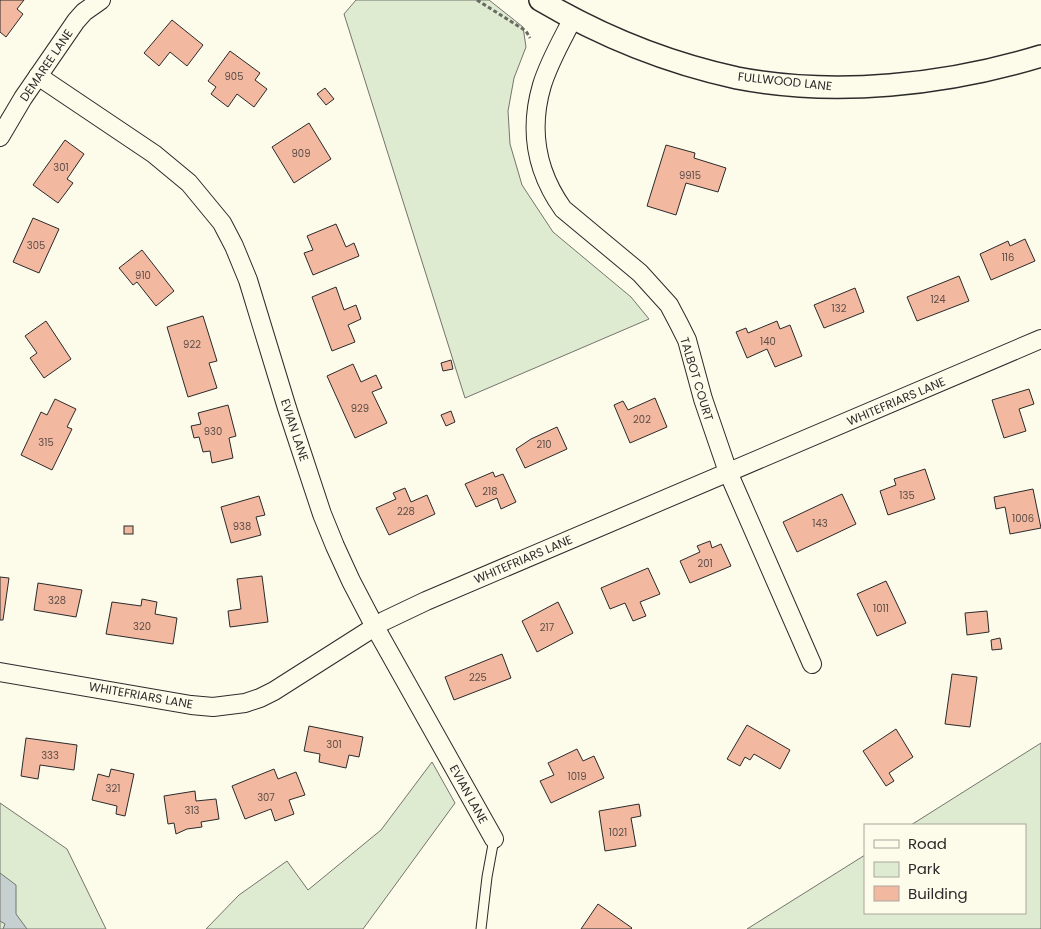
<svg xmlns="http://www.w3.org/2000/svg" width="1041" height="929" viewBox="0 0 1041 929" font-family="Poppins,sans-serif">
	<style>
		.green { fill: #deebd1; stroke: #74746e }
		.water { fill: #c7d0d0; stroke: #74746e }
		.building { fill: #f2b8a0; stroke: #2b2b2b }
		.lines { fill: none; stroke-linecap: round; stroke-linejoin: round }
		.service-casing { stroke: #2b2b2b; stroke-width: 11 }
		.minor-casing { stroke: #2b2b2b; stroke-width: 20 }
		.tertiary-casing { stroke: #2b2b2b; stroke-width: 24 }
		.path { stroke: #6a6964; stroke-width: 3; stroke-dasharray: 4 2.5; stroke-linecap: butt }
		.service { stroke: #fdfbea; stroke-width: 9 }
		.minor { stroke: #fdfbea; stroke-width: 18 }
		.tertiary { stroke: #fdfbea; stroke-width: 21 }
		.labels { text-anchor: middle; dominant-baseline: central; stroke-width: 4; stroke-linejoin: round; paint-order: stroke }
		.number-label { font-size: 10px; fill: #5d4e48 }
		.street-label { font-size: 12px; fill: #2b2b2b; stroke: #fdfbea }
	</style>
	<rect width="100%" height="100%" fill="#fdfbea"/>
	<g class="green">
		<path d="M356 0H489L523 27 526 47 514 78 508 111 510 144 522 185 553 232 631 297 649 319 465 398 344 14Z"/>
		<path d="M1041 743V929H747L865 855V913H1025V825H911Z"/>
		<path d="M432 762 455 803 363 929H206L239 895 287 861 308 890 381 830Z"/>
		<path d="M0 803 67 849 106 929H0Z"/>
	</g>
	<path class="water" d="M0 873 16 885V914L27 929H3L5 924 0 921Z"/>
	<g class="building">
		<path d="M0 0H24L17 9 23 14 6 37 0 32Z"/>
		<path d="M172 20 203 45 187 66 170 52 159 66 144 53Z"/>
		<path d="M230 51 260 73 255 80 267 89 254 107 237 94 228 107 211 94 216 87 208 81Z"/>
		<path d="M325 88 334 99 326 105 317 94Z"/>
		<path d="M309 123 331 159 294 183 272 147Z"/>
		<path d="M65 140 84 154 67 179 73 183 58 203 33 185Z"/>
		<path d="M666 145 695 153 694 158 726 168 718 192 686 183 676 215 647 206Z"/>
		<path d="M33 218 59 229 39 273 13 262Z"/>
		<path d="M336 224 346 247 354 243 359 256 313 275 304 253 313 250 307 236Z"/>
		<path d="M1025 239 1035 261 991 280 980 254 1008 241 1010 246Z"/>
		<path d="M142 250 174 291 156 306 137 282 133 285 119 268Z"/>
		<path d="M959 276 969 301 917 321 907 297Z"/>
		<path d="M336 287 344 310 356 305 361 319 348 325 355 342 332 351 312 297Z"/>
		<path d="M855 288 864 312 824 328 814 305Z"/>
		<path d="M203 316 217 361 209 363 217 388 188 397 167 327Z"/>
		<path d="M46 321 71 359 44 378 30 358 37 353 25 336Z"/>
		<path d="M777 321 780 329 790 325 802 356 775 367 767 349 747 358 736 332 746 328 748 333Z"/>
		<path d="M451 360 453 369 443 371 441 363Z"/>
		<path d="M353 364 361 382 376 375 382 388 372 392 387 423 355 438 327 376Z"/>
		<path d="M1029 389 1034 404 1019 409 1026 431 1004 438 992 400Z"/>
		<path d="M655 398 667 427 630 443 614 405 623 401 628 410Z"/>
		<path d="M55 399 76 409 67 427 72 429 52 470 21 455 41 412 47 415Z"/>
		<path d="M228 405 236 436 229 438 233 458 212 463 210 451 203 452 199 437 194 438 191 426 201 424 198 413Z"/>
		<path d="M451 411 455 422 446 426 441 415Z"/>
		<path d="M557 427 567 449 525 468 516 449 531 439Z"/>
		<path d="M925 469 935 499 888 515 880 491 896 485 894 479Z"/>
		<path d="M493 472 495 477 503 474 516 502 501 509 497 498 476 507 465 484Z"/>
		<path d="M405 488 411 502 427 495 435 514 389 535 376 508 396 499 393 493Z"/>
		<path d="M1033 489 1041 528 1010 534 1005 507 996 509 994 497Z"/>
		<path d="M842 494 856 524 797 552 783 522Z"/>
		<path d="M259 496 265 515 256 517 261 535 231 543 221 507Z"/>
		<rect x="124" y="526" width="9" height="8"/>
		<path d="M710 541 712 548 721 544 731 566 690 583 680 561 700 552 697 546Z"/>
		<path d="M648 568 660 594 640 602 646 616 633 621 625 603 610 609 601 588Z"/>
		<path d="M262 576 268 622 230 627 228 611 241 609 237 579Z"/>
		<path d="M0 577 9 578 3 620H0Z"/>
		<path d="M886 581 906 623 877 636 857 594Z"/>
		<path d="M38 583 82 590 76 617 34 610Z"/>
		<path d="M142 599 157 602 155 614 177 618 173 644 106 634 112 602 141 606Z"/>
		<path d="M558 602 573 633 537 652 522 621Z"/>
		<path d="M987 611 989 632 967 635 965 613Z"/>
		<path d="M1000 638 1002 649 992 650 991 640Z"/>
		<path d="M502 654 511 678 454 700 445 677Z"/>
		<path d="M952 674 977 677 970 727 945 724Z"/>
		<path d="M747 725 790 750 780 769 754 754 750 760 745 757 740 766 727 759Z"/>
		<path d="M309 726 363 737 359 757 349 755 346 768 319 762 320 754 304 751Z"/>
		<path d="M896 729 913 757 889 773 894 781 886 786 863 751Z"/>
		<path d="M26 738 77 745 74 770 40 765 38 779 21 776Z"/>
		<path d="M577 749 583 761 594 756 604 778 551 803 540 781 554 775 548 763Z"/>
		<path d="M111 769 134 774 125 816 116 814 117 806 92 800 98 774 109 777Z"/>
		<path d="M274 769 278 779 296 772 305 795 289 800 294 814 275 821 271 809 245 819 232 786Z"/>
		<path d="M195 791 196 801 216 799 219 819 201 822 202 827 187 829 176 834 174 823 168 824 164 796Z"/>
		<path d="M639 804 641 816 631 818 636 846 605 851 599 811Z"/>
		<path d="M598 904 632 928 631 929H581Z"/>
	</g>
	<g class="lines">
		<g class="service-casing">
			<path id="service" d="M481 929 487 877 494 839"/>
		</g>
		<g class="minor-casing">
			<g id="minor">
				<path d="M573 18C562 40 549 62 542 85 529 129 536 171 563 209L640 273 669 305 679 324 687 340 703 399 728 472 812 664"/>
				<path d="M38 76 154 154 189 183 222 223 234 246 248 280 287 408 322 514 335 546 351 581 375 627 494 839"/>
				<path d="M0 137 23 98 76 21 84 12 101 0"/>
				<path d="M0 672 191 705 213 707 245 703 260 698 274 691 384 621 426 601 1041 339"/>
			</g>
		</g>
		<g class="tertiary-casing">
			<path id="tertiary" d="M540 0C601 36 668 63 737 78 835 97 946 85 1041 56"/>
		</g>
		<path class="path" d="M477 0 526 31 530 38"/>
		<use href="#service" class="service"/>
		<use href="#minor" class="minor"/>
		<use href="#tertiary" class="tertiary"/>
	</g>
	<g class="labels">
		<g class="number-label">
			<text x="234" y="76">905</text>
			<text x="301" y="153">909</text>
			<text x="61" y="167">301</text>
			<text x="690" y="175">9915</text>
			<text x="36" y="245">305</text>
			<text x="1008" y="257">116</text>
			<text x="143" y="275">910</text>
			<text x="938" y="299">124</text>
			<text x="839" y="308">132</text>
			<text x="768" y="341">140</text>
			<text x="192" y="344">922</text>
			<text x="360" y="408">929</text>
			<text x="642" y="419">202</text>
			<text x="213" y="431">930</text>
			<text x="46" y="442">315</text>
			<text x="544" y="444">210</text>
			<text x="490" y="491">218</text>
			<text x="907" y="495">135</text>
			<text x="406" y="511">228</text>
			<text x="1023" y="518">1006</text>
			<text x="820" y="523">143</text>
			<text x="242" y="526">938</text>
			<text x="705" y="563">201</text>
			<text x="57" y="600">328</text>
			<text x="881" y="608">1011</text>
			<text x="142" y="626">320</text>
			<text x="547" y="627">217</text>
			<text x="478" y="677">225</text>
			<text x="334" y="744">301</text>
			<text x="50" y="755">333</text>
			<text x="577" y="776">1019</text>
			<text x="113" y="788">321</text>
			<text x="266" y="797">307</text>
			<text x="192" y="810">313</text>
			<text x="618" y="832">1021</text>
		</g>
		<g class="street-label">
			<text transform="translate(46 65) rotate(-56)">DEMAREE LANE</text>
			<text transform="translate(785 81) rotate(6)">FULLWOOD LANE</text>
			<text transform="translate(697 379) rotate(73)">TALBOT COURT</text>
			<text transform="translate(896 401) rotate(-23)">WHITEFRIARS LANE</text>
			<text transform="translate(295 430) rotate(72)">EVIAN LANE</text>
			<text transform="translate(523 559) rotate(-23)">WHITEFRIARS LANE</text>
			<text transform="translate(141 695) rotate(10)">WHITEFRIARS LANE</text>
			<text transform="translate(469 794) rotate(61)">EVIAN LANE</text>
		</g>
	</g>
	<rect x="864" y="824" width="162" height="90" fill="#fdfbea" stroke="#a9a89e"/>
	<rect x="874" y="840" width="25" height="8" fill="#fdfbea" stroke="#a9a89e"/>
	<text x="908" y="849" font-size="15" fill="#2b2b2b">Road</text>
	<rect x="874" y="862" width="25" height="15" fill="#deebd1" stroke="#a9a89e"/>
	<text x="908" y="874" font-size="15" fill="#2b2b2b">Park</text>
	<rect x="874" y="886" width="25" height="15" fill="#f2b8a0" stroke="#a9a89e"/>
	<text x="908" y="899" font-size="15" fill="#2b2b2b">Building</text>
</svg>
